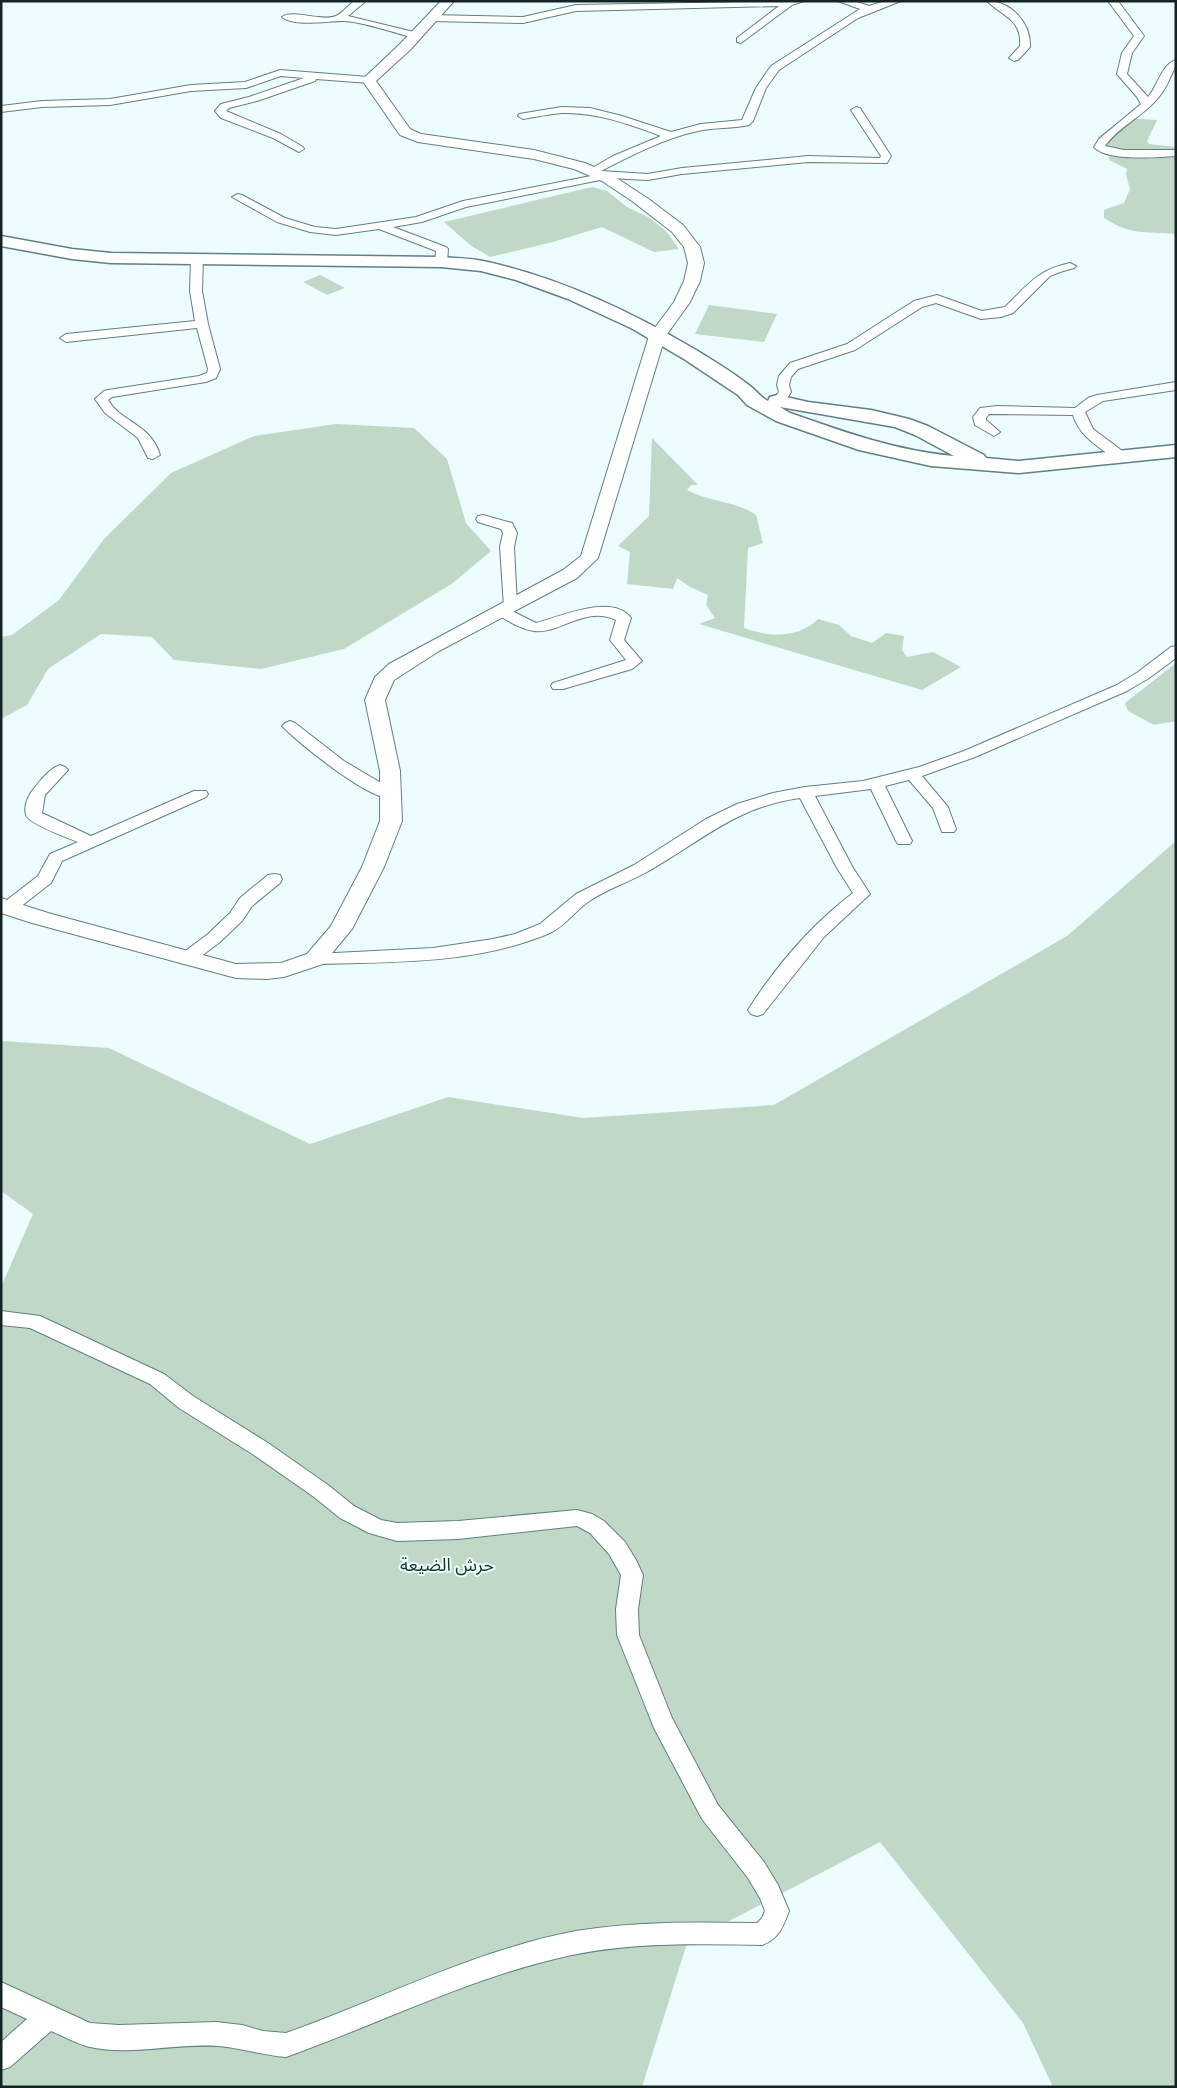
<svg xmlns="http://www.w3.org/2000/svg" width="1177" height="2088" viewBox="0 0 1177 2088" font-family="'Public Sans','Noto Sans Arabic',sans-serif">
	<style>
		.green { fill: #bfd9c6 }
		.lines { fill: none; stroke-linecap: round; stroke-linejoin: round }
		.street-casing { stroke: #5d8185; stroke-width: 2 }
		.secondary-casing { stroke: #5d8185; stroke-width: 2 }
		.primary-casing { stroke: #5d8185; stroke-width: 3 }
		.street { fill: #fff; fill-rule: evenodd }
		.secondary { fill: #fff; fill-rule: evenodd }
		.primary { fill: #fff; fill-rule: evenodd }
		.labels { text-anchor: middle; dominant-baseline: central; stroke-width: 4; stroke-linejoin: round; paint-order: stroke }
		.near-park-label { font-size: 18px; fill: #0e3c21; stroke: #edfcfe }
	</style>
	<rect width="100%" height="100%" fill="#edfcfe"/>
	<g class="green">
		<path d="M1124 118 1157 120 1147 141 1149 144 1176 147V234C1145 231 1132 236 1104 218V210L1124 203 1130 189 1126 174 1127 169 1109 160V154L1096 145 1098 137Z"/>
		<path d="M592 187 607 191 627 207 648 217 666 231 679 249 654 252 602 227 553 242 490 257 470 245 444 222Z"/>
		<path d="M320 275 345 288 327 295 303 282Z"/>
		<path d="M709 305 777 314 764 342 695 334Z"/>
		<path d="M336 424 414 428 447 459 466 523 491 551 453 583 344 649 261 669 174 660 152 637 101 634 48 669 27 705 1 719V637L12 635 59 600 104 539 171 473 254 436Z"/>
		<path d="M652 438 698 485H691L687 490C709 502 736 501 756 515L763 543 748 548 744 628C769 637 798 639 818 619L839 625 851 636 872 643 886 633 904 636 902 650 907 657 933 652 961 667 922 690 699 624 715 618 706 605 708 595 690 587 677 578 673 589 627 584 630 552 618 546 649 516Z"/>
		<path d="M1176 663V721L1154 725 1128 711 1125 703Z"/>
		<path d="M1176 841V2087H1053L1023 2023 880 1842 687 1943 642 2087H1V1287L33 1214 1 1191V1041L109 1048 310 1144 448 1097 583 1118 774 1105 1067 936Z"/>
	</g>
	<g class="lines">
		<g class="street-casing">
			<g id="street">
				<path d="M354 1H366L348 16 418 33 419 35 414 38C396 33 360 21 343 21 328 21 293 27 282 17 292 9 323 22 336 16 341 14 349 5 354 1Z"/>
				<path d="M804 1 792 5 741 43 737 42V38L779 6 576 11 523 23 431 21 426 18 431 15 523 17 576 5Z"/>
				<path d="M838 1H854L869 6 885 1H901L858 18 779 70 766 88 753 121 749 125C732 129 715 127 698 131 665 138 632 155 601 171L648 174 682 168 808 156 880 158 881 156 851 110 856 107 860 108 891 156 887 163 808 162 682 174 648 180 610 178 466 207 422 222 393 227 446 247 448 249 447 262 441 265 435 262 436 251 379 229 336 235 310 232 277 222 232 197 238 194 242 195 285 218 315 227 336 229 416 217 463 201 596 175V173L592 174 587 171 613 156 661 136C629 124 596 112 562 113 549 114 536 117 523 119L518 116 519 114 562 107 590 108 622 116 671 132 701 124 742 120 756 88 771 66 860 9Z"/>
				<path d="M987 1C1011 1 1031 23 1030 47L1018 60 1014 61 1009 58 1020 46C1022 19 1003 17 987 1Z"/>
				<path d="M1108 1H1118L1144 36 1132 53 1127 74 1148 97C1158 86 1161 65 1176 60 1176 68 1173 71 1170 78 1156 113 1124 120 1105 146L1124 150H1176V156C1156 157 1108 162 1094 147L1099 139 1141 104 1137 97 1117 74 1122 53 1134 36Z"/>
				<path d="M280 70 369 77 374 80 369 83 316 79 315 81 257 101 229 108 226 111 281 134 303 147 304 149 299 152 273 138 221 118 215 111 221 104 249 97 304 78 281 76 246 88 191 91 110 105 42 107 1 112V106L42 101 110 99 191 85 245 82Z"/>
				<path d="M197 255 203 258 202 291 208 324 220 369 216 378 206 382 112 397 108 400C122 423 151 424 160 455L153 459 148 458 138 438 105 413 95 399 104 391 108 390 199 376 207 373 208 369 197 328 66 342 60 338 66 334 195 321 190 291 191 258Z"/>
				<path d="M1070 263 1076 266 1074 268 1060 272 1050 276 1013 313 1001 317 981 319 936 303 922 307 855 350 798 369 791 377 789 385 791 392 783 405 767 412 761 408 774 399 779 392 777 385 779 376 790 363 847 344 914 301 937 295 982 311 1005 307C1028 285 1037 270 1070 263Z"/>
				<path d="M1176 382V390L1103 401 1085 412 1093 429 1125 453 1127 456 1120 460 1115 459C1099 447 1079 436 1073 415L989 414 986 418V420L1000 432 994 436 975 425 973 417 980 408 997 406 1075 408 1088 398 1097 395Z"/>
				<path d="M483 515 512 523 517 533 514 547 517 605 515 608 508 609 536 623C560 617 612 593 631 618L624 640 642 661 632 669 563 689H553L551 686 553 683 626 660 610 640 616 620C585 605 561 634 534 631 519 629 507 620 495 613L493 610 495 607H504L500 547 503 533 501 529 478 522 476 519 478 516Z"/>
				<path d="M1176 646V658L1149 678 1127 691 975 757 922 776 948 807 956 829 954 832H942L933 808 909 780 885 786 912 841 910 844H898L896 841 871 789 815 796 853 868 870 894 824 937 763 1014 757 1016 751 1014 748 1010C776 966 812 924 853 893L837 868 800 798C734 807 701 842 645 873 627 883 606 889 588 902 575 911 565 926 550 933 477 964 393 962 315 964L309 963 307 959 309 955 315 954 433 948 493 939 515 934 540 924 576 894 634 865 706 819 737 804 773 793 805 787 863 781 919 767 964 751 1117 685 1138 672 1171 647Z"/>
				<path d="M290 721 295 723 344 761 398 793 400 796 398 799C374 805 303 746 285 729L282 726 285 723Z"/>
				<path d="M60 765 65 767 68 770 45 795 42 813 91 836 194 791H206L208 794 206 797 62 861 51 883 15 911 9 912 3 911 1 906 3 903 38 876 50 854 78 842C68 838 29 824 26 815 23 804 30 793 36 786 42 778 51 768 60 765Z"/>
				<path d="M274 874 280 875 282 879 280 883 252 906 242 921 220 942 192 963 186 964 180 963 178 959 180 955 208 934 230 913 240 898 268 875Z"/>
				<path d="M1 1311 40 1316 164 1374 193 1396 268 1443 328 1485 354 1506 381 1520 397 1523 458 1521 577 1510 592 1514 604 1521 625 1542 636 1560 643 1575 638 1609 639 1635 672 1718 718 1805 764 1862 778 1885 789 1911C783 1927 779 1939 762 1945 699 1944 634 1942 572 1955 473 1976 381 2023 286 2057 263 2055 241 2048 218 2046 176 2043 131 2056 90 2047 77 2044 63 2036 51 2031L10 2067 1 2070V2042L27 2019 1 2007V1982L90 2023 119 2025 216 2022 242 2025 263 2031 286 2033C382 1999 475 1950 576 1931 636 1921 697 1922 757 1923L762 1918 765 1911 760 1898 748 1878 702 1819 654 1728 617 1635 616 1609 621 1575 609 1554 590 1533 577 1526 458 1539 397 1541 369 1533 340 1518 314 1497 254 1455 179 1408 150 1384 30 1328 1 1325Z"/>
			</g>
		</g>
		<g class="secondary-casing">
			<path id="secondary" d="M441 1H454L411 49 376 81 410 129 421 134 534 150 585 163 612 175 650 200 683 225 700 247 704 263 700 281 690 302 665 337 598 558 577 578 439 651 394 680 385 700 400 771 402 821 384 867 352 929 323 964 284 977 267 979 236 978 32 923 1 913V898L48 913 236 964 281 963 307 954 331 926 362 867 380 821V771L365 700 375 677 389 664 563 570 581 556 649 336 674 302 684 281 688 263 684 247 672 232 632 201 602 181 574 169 534 159 418 142 400 135 362 80 401 43Z"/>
		</g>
		<g class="primary-casing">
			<path id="primary" d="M1 236 72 249 111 253 441 257C455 258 469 258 483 261 559 277 630 311 696 350 714 361 734 373 750 386 757 391 760 397 768 401L770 397 777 395 808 402 871 410 909 419 928 426 984 455 986 458 1019 461 1176 445V457L1019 473 931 466 859 450 776 421 747 405 738 395 684 359 631 328 568 299 516 280 481 271 441 267 111 263 72 259 1 246ZM780 407 895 427 915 435 954 456C897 451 844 432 790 413Z"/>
		</g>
		<use href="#street" class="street"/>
		<use href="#secondary" class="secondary"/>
		<use href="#primary" class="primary"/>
	</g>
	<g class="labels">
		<g class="near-park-label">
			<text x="447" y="1564">حرش الضيعة</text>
		</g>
	</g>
	<rect width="1177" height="2088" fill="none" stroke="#142325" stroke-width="5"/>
</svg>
